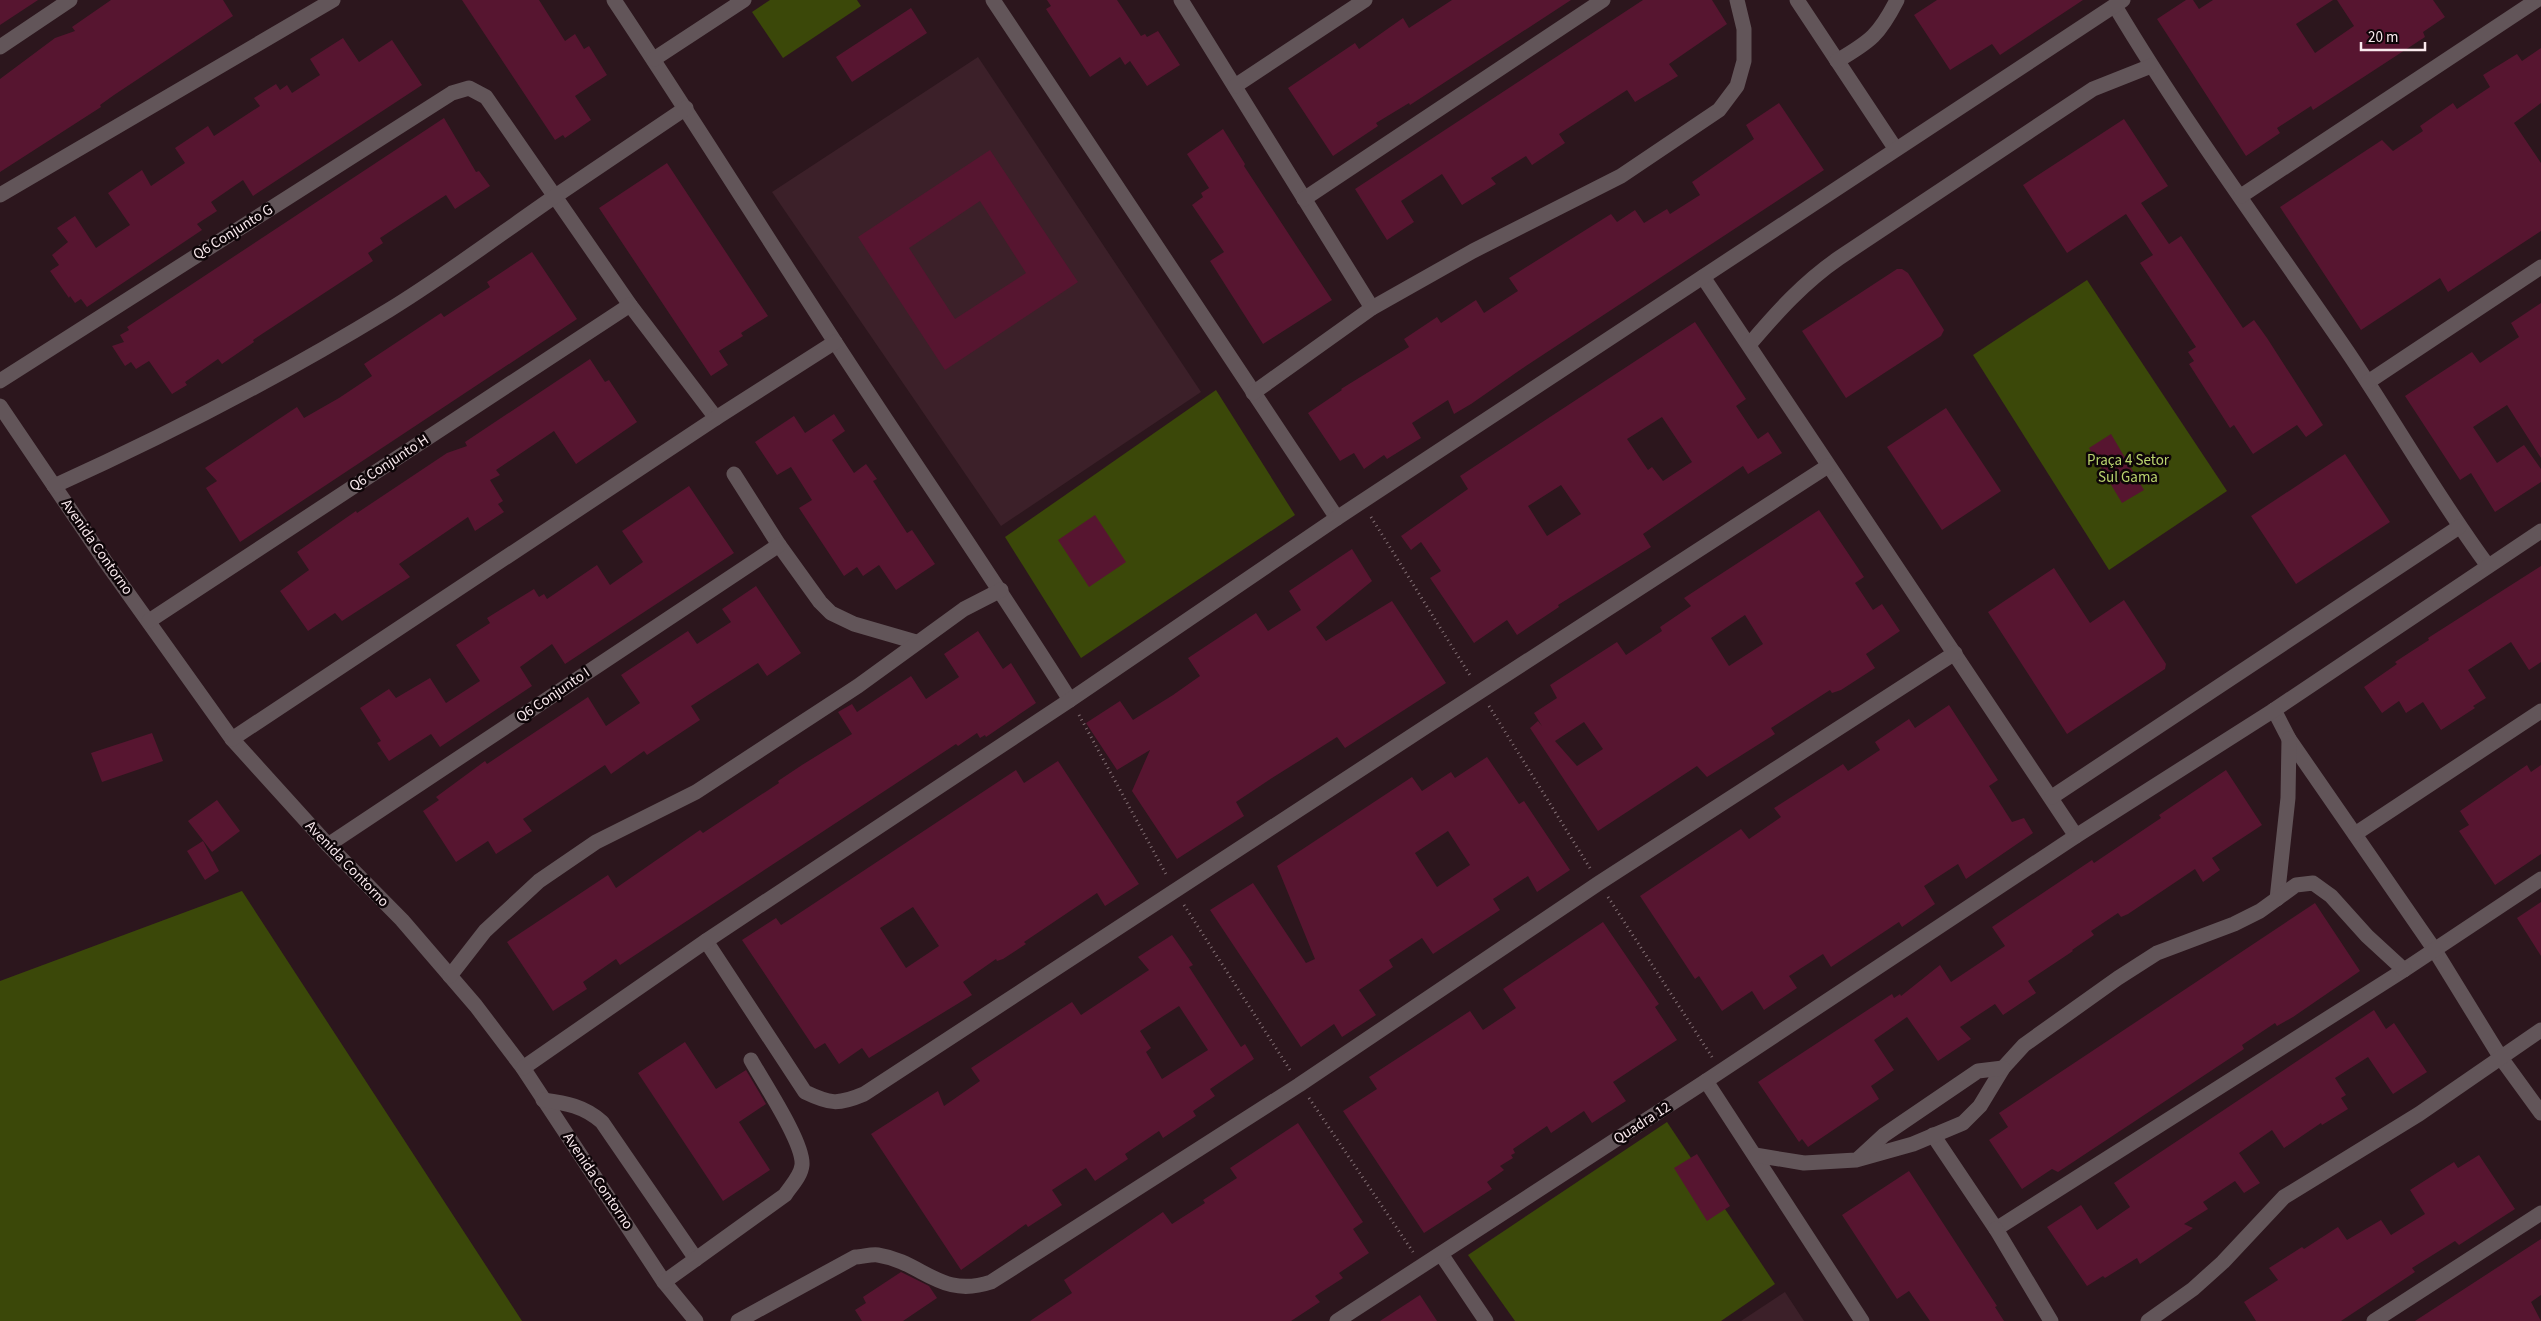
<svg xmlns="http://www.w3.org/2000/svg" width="2541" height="1321" viewBox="0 0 2541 1321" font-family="'Source Sans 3',sans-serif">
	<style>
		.built { fill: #3c2029 }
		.green { fill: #3b4809 }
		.building { fill: #571530; fill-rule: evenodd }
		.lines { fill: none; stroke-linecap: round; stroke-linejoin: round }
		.path { stroke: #857277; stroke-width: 3; stroke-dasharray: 1 4; stroke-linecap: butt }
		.minor { stroke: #625559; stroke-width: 15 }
		.labels { text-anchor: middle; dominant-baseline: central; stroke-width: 5; stroke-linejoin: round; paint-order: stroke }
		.street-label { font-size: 15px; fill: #f9e9ed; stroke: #0e0508 }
		.park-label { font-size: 15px; fill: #bad36e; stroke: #0e0508 }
	</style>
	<rect width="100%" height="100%" fill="#2c161d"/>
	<g class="built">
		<path d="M978 57 1201 392 1001 526 772 192Z"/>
		<path d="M1785 1292 1804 1321H1741Z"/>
	</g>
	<g class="green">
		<path d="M770 0H857L861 6 783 58 752 12Z"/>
		<path d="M2087 280 2227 491 2109 570 1973 355Z"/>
		<path d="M1216 390 1295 515 1081 658 1005 537Z"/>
		<path d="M242 891 522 1321H0V981Z"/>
		<path d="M1667 1122 1775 1284 1721 1321H1515L1468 1255Z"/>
	</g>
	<g class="building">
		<path d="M0 0H38L0 25Z"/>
		<path d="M111 0H223L233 16 114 95 100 105 101 107 0 172V79L55 38 75 31 72 27Z"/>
		<path d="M462 0H539L565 41 575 34 584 49 589 46 607 75 575 96 591 120 565 138 563 135 555 140Z"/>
		<path d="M1047 0H1117L1141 36 1145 34 1147 37 1158 31 1180 65 1147 86 1130 61 1125 65 1120 57 1090 77 1046 9 1051 6Z"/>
		<path d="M1452 0H1571L1410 105 1409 103 1376 123 1378 126 1333 156 1288 88 1355 43 1359 49 1403 18 1409 28Z"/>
		<path d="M1643 0H1712L1727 24 1669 64 1678 76 1635 102 1627 90 1559 134 1565 143 1532 165 1526 156 1491 178 1496 184 1462 205 1442 174 1401 201 1414 222 1387 240 1355 189Z"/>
		<path d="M1937 0H2083L2000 55 1992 44 1950 70 1914 15Z"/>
		<path d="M2186 0H2193L2199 9 2213 0H2333L2296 24 2315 53 2354 26 2337 0H2433L2445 17 2423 32 2425 37 2313 110 2311 106 2277 128 2280 133 2246 156 2157 19Z"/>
		<path d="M911 8 927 33 852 82 836 57Z"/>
		<path d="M343 38 359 62 392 40 422 85 253 196 243 180 211 202 217 211 197 224 202 230 87 307 81 299 75 303 70 296 69 298 50 271 59 265 52 255 68 242 57 228 75 216 96 248 130 225 108 193 142 170 151 186 185 163 175 148 208 126 214 136 260 106 254 98 276 84 280 90 287 85 292 93 320 75 310 59Z"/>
		<path d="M2541 48V103L2514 123 2541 163V231L2448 292 2440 278 2361 330 2280 207 2382 140 2393 151 2423 131 2420 126 2453 103 2457 109 2490 87 2483 75 2517 54 2522 61Z"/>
		<path d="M1779 103 1824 170 1520 370 1471 404 1454 414 1448 400 1412 423 1421 438 1387 459 1384 455 1364 469 1354 453 1340 461 1308 413 1342 390 1341 389 1409 347 1404 339 1437 317 1441 323 1476 300 1484 313 1518 291 1509 278 1611 214 1617 222 1635 210 1644 223 1667 209 1670 214 1700 195 1692 182 1754 139 1746 125Z"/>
		<path d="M444 118 476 172 479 171 490 186 455 209 446 195 412 217 380 238 383 243 368 253 373 261 253 340 254 342 222 364 218 359 185 382 187 385 172 394 149 361 136 369 131 362 125 366 112 346 124 342 120 335 129 330 127 327Z"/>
		<path d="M2124 119 2168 186 2141 203 2169 244 2181 236 2243 328 2254 320 2267 338 2323 425 2306 437 2297 425 2253 454 2234 425 2230 428 2189 364 2194 361 2188 352 2196 347 2140 263 2153 255 2126 214 2067 253 2023 185Z"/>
		<path d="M1223 129 1245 164 1244 166 1332 300 1263 344 1210 261 1224 252 1192 205 1203 197 1201 193 1209 188 1187 154Z"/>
		<path d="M990 150 1078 282 945 370 858 237ZM980 201 1026 273 955 319 909 248Z"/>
		<path d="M667 163 768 316 741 333 743 336 719 351 728 365 711 376 599 208Z"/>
		<path d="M532 252 577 319 240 542 206 488 217 481 205 468 297 407 304 418 339 398 372 376 364 364 441 313 444 317 490 287 487 282Z"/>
		<path d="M1897 269H1902L1908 273 1944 330 1941 336 1846 398 1802 331Z"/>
		<path d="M2541 303V458L2507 405 2473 427 2497 463 2524 445 2541 469V482L2495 512 2471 473 2460 480 2405 396 2472 352 2480 363 2519 337 2511 323Z"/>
		<path d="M1695 322 1746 399 1736 406 1758 439 1768 432 1782 453 1748 474 1743 466 1643 534 1651 547 1558 605 1559 607 1517 635 1507 620 1474 643 1430 578 1441 571 1421 542 1411 550 1401 536 1468 489 1460 476ZM1662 417 1692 462 1663 481 1652 467 1648 470 1627 439ZM1561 485 1581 514 1547 536 1528 506Z"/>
		<path d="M590 359 605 382 609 380 637 422 576 464 554 431 496 470 500 475 490 480 503 501 498 504 504 512 475 531 468 517 399 564 410 577 342 621 335 613 308 631 280 591 309 570 297 552 356 511 357 513 447 453 467 446 465 442Z"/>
		<path d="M1946 408 2001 491 1942 530 1887 447Z"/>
		<path d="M834 414 845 431 832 440 854 473 866 464 877 479 873 481 907 533 912 530 935 564 896 590 879 565 863 576 857 567 844 576 799 508 812 500 791 467 777 475 755 442 794 416 805 433Z"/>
		<path d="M2111 434 2144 490 2122 503 2089 448Z"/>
		<path d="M2345 454 2390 522 2296 584 2251 516Z"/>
		<path d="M689 486 734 553 565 664 552 644 520 667 532 686 440 747 431 734 389 761 377 743 381 741 360 708 389 689 396 698 430 678 446 703 480 681 456 645 490 623 487 618 534 589 539 597 544 594 547 599 597 565 610 585 643 562 622 531Z"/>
		<path d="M1819 510 1864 577 1855 583 1873 610 1882 604 1900 631 1866 654 1875 668 1841 690 1832 693 1830 690 1771 728 1775 734 1707 777 1697 766 1598 831 1530 728 1538 721 1542 726 1534 713 1557 698 1550 685 1617 642 1626 655 1662 631 1660 627 1691 606 1684 598ZM1745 615 1763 644 1729 666 1711 638ZM1584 722 1603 749 1577 766 1555 741Z"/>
		<path d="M1095 515 1126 562 1089 587 1058 540Z"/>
		<path d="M1352 549 1372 581 1316 627 1326 641 1392 601 1446 683 1345 748 1337 737 1269 780 1236 802 1244 816 1177 859 1132 791 1150 750 1117 770 1086 723 1120 701 1133 720 1173 695 1200 676 1188 658 1256 613 1268 631 1301 610 1289 591Z"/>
		<path d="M2541 566V662L2529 670 2511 642 2468 670 2486 698 2473 706 2475 708 2441 730 2423 702 2406 713 2399 701 2382 713 2364 687 2397 664 2395 662 2429 640 2428 638Z"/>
		<path d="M2054 568 2090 623 2124 600 2166 664 2165 669 2067 734 1988 612Z"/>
		<path d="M756 586 801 653 767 676 758 663 691 706 700 720 647 755 644 751 611 774 605 765 523 819 532 831 496 854 488 841 456 862 423 811 439 800 436 797 485 761 487 764 588 697 606 726 640 703 621 675 688 631 697 644 731 622 722 609Z"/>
		<path d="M978 631 1003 669 1011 663 1036 703 986 737 985 735 980 738 977 733 958 746 956 744 620 965 616 959 583 982 587 989 553 1011 507 942 608 875 616 888 700 830 703 833 779 783 778 781 802 765 852 734 838 712 852 704 857 712 911 676 926 699 959 677 944 654Z"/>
		<path d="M1949 705 1998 780 1989 786 2012 822 2024 818 2033 833 1966 879 1958 864 1924 886 1935 904 1902 927 1899 922 1831 967 1823 954 1789 976 1797 988 1764 1010 1752 991 1722 1011 1699 976 1695 979 1640 896 1741 829 1749 839 1781 817 1774 808 1843 764 1848 771 1880 750 1875 742 1909 719 1915 728Z"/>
		<path d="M152 733 163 761 102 782 91 753Z"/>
		<path d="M1487 757 1519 804 1524 801 1570 870 1537 892 1528 876 1493 899 1500 910 1433 954 1422 938 1389 960 1393 967 1359 990 1376 1015 1342 1037 1334 1024 1301 1047 1210 910 1253 883 1306 963 1315 959 1277 866 1412 777 1422 791 1451 772 1455 778ZM1448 831 1470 865 1437 887 1415 853Z"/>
		<path d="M1058 761 1139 884 1105 906 1097 893 1024 942 1026 944 1003 959 997 961 996 959 963 982 972 995 869 1058 862 1048 839 1064 825 1043 815 1049 742 940 776 918 781 925 792 918 1016 770 1024 783ZM913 907 939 946 906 968 880 928Z"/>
		<path d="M2527 765 2531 772 2541 765V854L2495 885 2459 831 2469 825 2460 811Z"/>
		<path d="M2226 770 2262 825 2212 858 2220 870 2203 882 2195 869 2128 914 2121 917 2118 913 2091 931 2094 935 2072 950 2073 951 2028 981 2036 993 2003 1015 1995 1004 1960 1027 1971 1039 1938 1061 1907 1017 1874 1040 1894 1070 1871 1086 1879 1099 1808 1147 1802 1139 1799 1142 1758 1082 1892 994 1894 998 1900 994 1901 996 1940 965 1951 982 2005 946 1992 927 2092 860 2094 863 2161 818 2159 815Z"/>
		<path d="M217 800 240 831 212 852 188 821Z"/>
		<path d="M203 841 219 871 205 880 187 851Z"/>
		<path d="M2541 902V956L2517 918Z"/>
		<path d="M2315 903 2360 971 2293 1017 2277 1026 2275 1023 2242 1045 2244 1049 2058 1172 2052 1169 2022 1189 1989 1140 2008 1127 1999 1113Z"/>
		<path d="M1603 922 1659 1004 1655 1007 1677 1040 1613 1082 1626 1101 1592 1123 1584 1111 1551 1133 1547 1126 1513 1149 1515 1153 1511 1155 1513 1158 1500 1166 1504 1170 1487 1182 1492 1189 1424 1233 1343 1111 1377 1089 1369 1077 1470 1011 1483 1030 1516 1008 1503 989Z"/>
		<path d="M1172 935 1193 965 1189 967 1241 1047 1245 1044 1254 1059 1210 1089 1215 1096 1193 1111 1196 1116 1163 1138 1159 1131 1125 1154 1128 1159 1095 1181 1086 1168 1052 1190 1062 1205 1028 1227 1026 1224 961 1270 871 1134 938 1091 944 1106 980 1081 971 1068 1072 1002 1081 1015 1149 970 1138 957ZM1179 1006 1208 1050 1162 1079 1146 1052 1151 1048 1140 1031Z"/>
		<path d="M2374 1010 2386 1029 2394 1023 2427 1072 2393 1094 2368 1057 2335 1078 2346 1095 2341 1098 2348 1109 2322 1125 2321 1123 2284 1148 2272 1130 2239 1153 2260 1183 2244 1193 2235 1181 2203 1202 2208 1209 2184 1224 2193 1228 2140 1264 2137 1258 2105 1278 2103 1276 2087 1286 2047 1227 2081 1205 2097 1230 2130 1207 2114 1183Z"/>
		<path d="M685 1042 716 1089 746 1070 766 1104 739 1122 770 1170 723 1201 638 1073Z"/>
		<path d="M1298 1123 1363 1222 1353 1229 1369 1253 1339 1273 1343 1278 1315 1296 1320 1302 1291 1321H1030L1072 1293 1064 1280 1163 1212 1172 1224 1205 1203 1203 1200 1237 1178 1230 1168Z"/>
		<path d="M1697 1154 1730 1206 1707 1221 1674 1168Z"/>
		<path d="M2479 1155 2515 1209 2459 1245 2455 1241 2412 1268 2415 1272 2341 1321H2256L2244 1302 2278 1280 2269 1268 2302 1247 2304 1249 2338 1227 2347 1240 2381 1220 2391 1235 2425 1214 2410 1190 2454 1162 2458 1168Z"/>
		<path d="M1909 1171 1997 1306 1995 1307 2004 1321H1930L1909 1291 1897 1299 1842 1215Z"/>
		<path d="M2541 1239V1295L2531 1302 2541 1321H2415Z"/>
		<path d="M901 1272 929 1286 937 1298 903 1321H862L855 1310 866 1303 863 1297Z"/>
		<path d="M1420 1295 1437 1321H1380Z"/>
	</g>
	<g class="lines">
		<g class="path">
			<path d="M1371 517 1471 677"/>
			<path d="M1489 706 1590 868"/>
			<path d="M1079 715 1167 876"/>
			<path d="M1608 897 1712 1057"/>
			<path d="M1184 905 1290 1070"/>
			<path d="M1309 1098 1413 1252"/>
		</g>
		<g class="minor">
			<path d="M614 0C689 113 761 228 835 342 913 462 994 579 1070 700"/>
			<path d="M993 0 1337 518"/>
			<path d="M1181 0 1372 308"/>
			<path d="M1797 0 1895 148"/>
			<path d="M2115 6C2186 125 2269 237 2347 351 2395 422 2437 497 2488 566"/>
			<path d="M0 47 70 0"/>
			<path d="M654 59 744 0"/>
			<path d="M1837 61C1871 41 1879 35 1897 0"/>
			<path d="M1235 86 1365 0"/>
			<path d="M0 195 333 0"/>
			<path d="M2241 196 2537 0"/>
			<path d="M1304 199 1603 0"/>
			<path d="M1703 277 2076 836"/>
			<path d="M1749 345C1777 312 1804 282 1839 258L2093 89 2151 66"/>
			<path d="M0 381 452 93 469 88 486 97 630 305 716 418"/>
			<path d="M2368 382 2541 267"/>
			<path d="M1253 393 1372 308 1473 251 1621 176 1719 110 1737 86 1744 61V29L1737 0"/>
			<path d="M0 406 105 561 232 739 328 845 402 920 476 1006 523 1068 664 1282 696 1321"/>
			<path d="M734 474 779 545 820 602 831 613 854 624 916 642"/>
			<path d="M54 486C169 434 281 376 389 310 446 275 499 235 554 197 598 167 642 138 686 108"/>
			<path d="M149 621 630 305"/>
			<path d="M2274 710 2289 739 2434 949 2501 1058 2541 1113"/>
			<path d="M232 739 716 418 835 342"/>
			<path d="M2052 797 2459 527"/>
			<path d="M2355 834 2541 711"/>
			<path d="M328 845 779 545"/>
			<path d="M2277 899 2288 798 2289 739"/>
			<path d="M706 941 805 1092C830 1104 838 1105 864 1094 1186 885 1505 673 1828 466"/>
			<path d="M450 976 485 931 539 881 596 842 696 792 858 686 964 609 1001 590"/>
			<path d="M523 1068 706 941 1070 700 1337 518 2123 0"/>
			<path d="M1706 1081 1862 1321"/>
			<path d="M543 1100C566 1103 584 1106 602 1122L696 1259"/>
			<path d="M1933 1135 1996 1229 2404 970 2541 879"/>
			<path d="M1755 1155 1804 1163 1856 1160 1913 1144 1963 1123 1980 1106 2003 1068 2024 1045 2118 978 2157 953 2234 924 2260 911 2296 885 2313 883 2331 896 2367 936 2404 970"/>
			<path d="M1859 1158 1884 1135 1978 1071 2003 1068"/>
			<path d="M1996 1229 2051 1321"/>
			<path d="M1441 1254 1486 1321"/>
			<path d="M664 1282 785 1195C791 1186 801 1176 802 1165 804 1143 763 1082 751 1060"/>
			<path d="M738 1321 855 1257C862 1257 871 1254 878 1255 923 1262 940 1299 991 1282L1299 1085 1599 883 1955 653"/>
			<path d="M1337 1321 1706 1081 2076 836 2274 710 2541 531"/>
			<path d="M2148 1321 2193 1289 2223 1262 2284 1197 2419 1114 2541 1030"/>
			<path d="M2374 1321 2541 1213"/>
		</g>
	</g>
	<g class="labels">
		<g class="street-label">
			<text transform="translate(233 232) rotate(-32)">Q6 Conjunto G</text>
			<text transform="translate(389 463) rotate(-33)">Q6 Conjunto H</text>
			<text transform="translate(97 547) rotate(55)">Avenida Contorno</text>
			<text transform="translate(553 695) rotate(-34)">Q6 Conjunto I</text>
			<text transform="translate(347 864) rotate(46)">Avenida Contorno</text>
			<text transform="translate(1642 1123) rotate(-33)">Quadra 12</text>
			<text transform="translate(598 1181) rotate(56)">Avenida Contorno</text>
		</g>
		<g class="park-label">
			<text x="2128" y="460">Praça 4 Setor<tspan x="2128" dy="17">Sul Gama</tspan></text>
		</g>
	</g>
	<path d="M2361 42v8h64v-8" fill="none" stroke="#f9e9ed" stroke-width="2.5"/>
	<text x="2368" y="42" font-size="15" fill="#f9e9ed" stroke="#0e0508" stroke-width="4" paint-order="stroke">20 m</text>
</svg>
